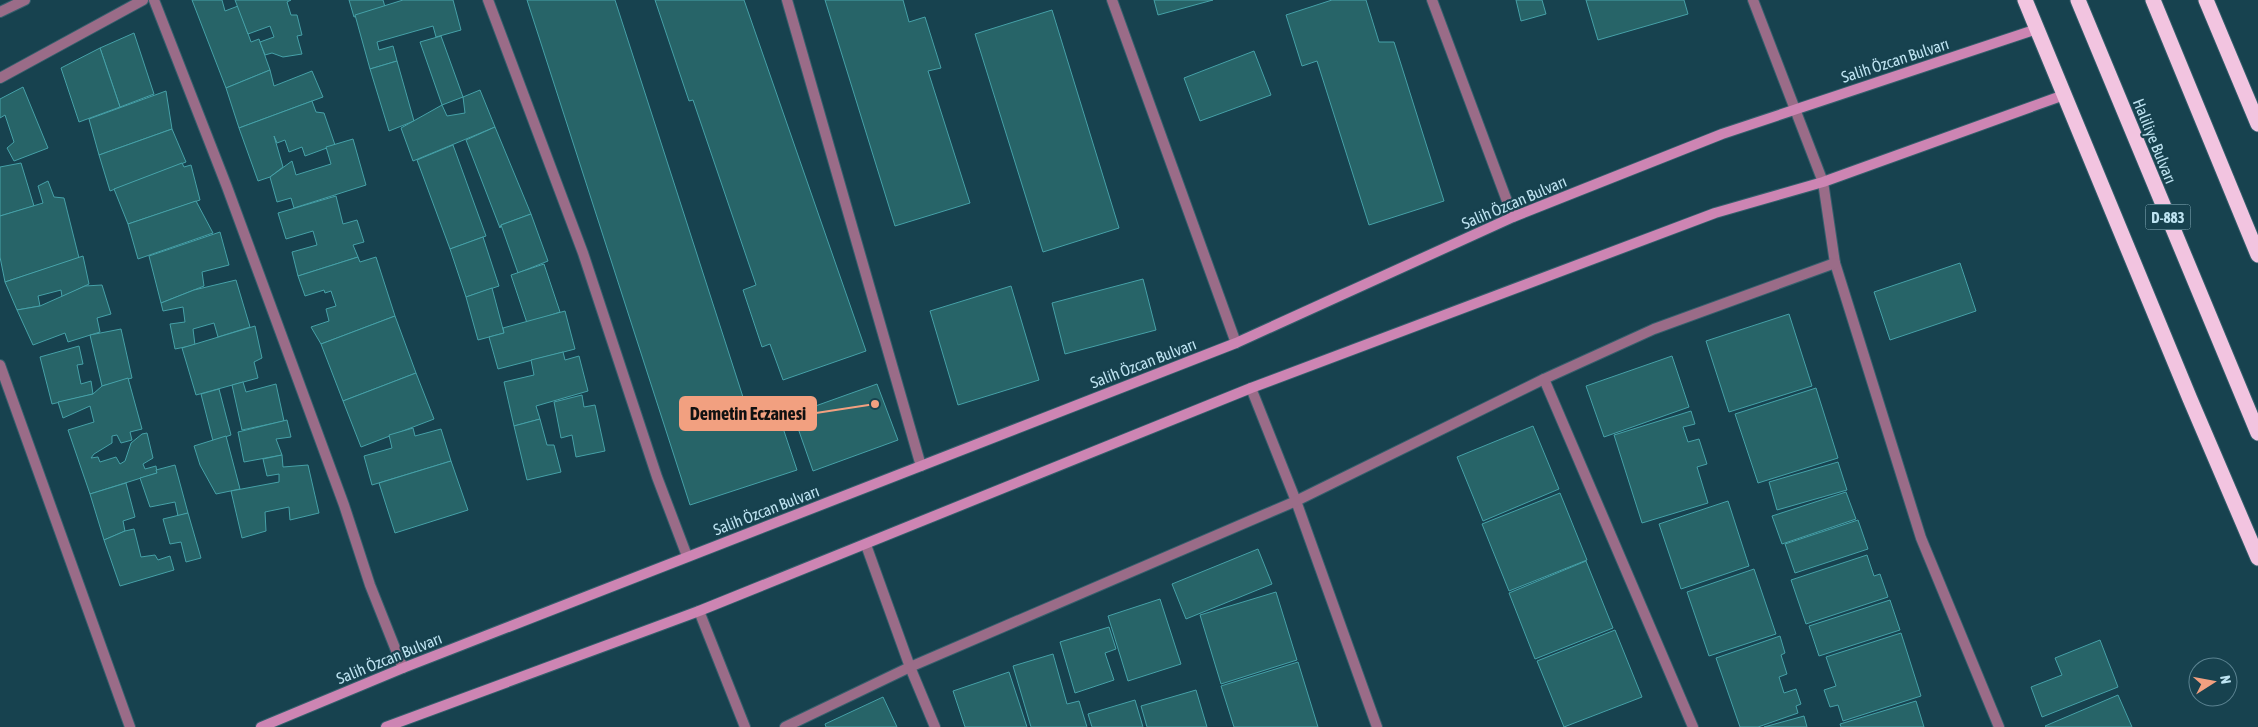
<svg xmlns="http://www.w3.org/2000/svg" width="2258" height="727" viewBox="0 0 2258 727" font-family="'Asap Condensed',sans-serif">
	<style>
		.building { fill: #276468; stroke: #46a1a8 }
		.lines { fill: none; stroke-linecap: round; stroke-linejoin: round }
		.street-casing { stroke: #355f6c; stroke-width: 12 }
		.secondary-casing { stroke: #355f6c; stroke-width: 12 }
		.highway-casing { stroke: #355f6c; stroke-width: 17 }
		.street { stroke: #9a6c88; stroke-width: 10 }
		.secondary { stroke: #cd85b3; stroke-width: 10 }
		.highway { stroke: #f2c4e0; stroke-width: 15 }
		.labels { text-anchor: middle; dominant-baseline: central; stroke-width: 4.5; stroke-linejoin: round; paint-order: stroke }
		.shield { fill: #17424f; stroke: #8cb3c0; stroke-width: 1 }
		.shield-label { font-size: 15px; font-weight: bold; fill: #bee3f1 }
		.street-label { font-size: 16px; fill: #bee3f1; stroke: #17424f }
		.leader { fill: none; stroke: #f2a080; stroke-width: 2 }
		.callout-dot { fill: #f2a080; stroke: #17424f; stroke-width: 2 }
		.callout { fill: #f2a080; stroke: #f2a080; stroke-width: 2 }
		.callout-label { font-size: 18px; text-anchor: middle; font-weight: bold; fill: #111 }
	</style>
	<rect width="100%" height="100%" fill="#17424f"/>
	<g class="building">
		<path d="M192 0H222L225 11 238 6 251 42 259 39 270 70 226 88Z"/>
		<path d="M235 0H291L287 2 291 15H297L302 35 297 36 302 54 283 57 272 53 265 55 260 42 274 37 270 26 248 34Z"/>
		<path d="M349 0H383L385 7 354 17Z"/>
		<path d="M403 0H453L461 30 436 37 433 26 377 42 379 50 393 46 397 61 370 69 355 15Z"/>
		<path d="M527 0H615L752 425 779 416 797 470 690 505Z"/>
		<path d="M655 0H744L866 351 783 380 770 344 762 347 743 290 756 285 693 100 689 101Z"/>
		<path d="M825 0H903L909 22 925 17 941 68 928 71 970 203 895 226Z"/>
		<path d="M1154 0H1213L1158 15Z"/>
		<path d="M1332 0H1366L1379 42H1394L1444 201 1369 225 1317 61 1302 66 1286 15Z"/>
		<path d="M1516 0H1542L1546 14 1521 21Z"/>
		<path d="M1586 0H1684L1688 14 1598 40Z"/>
		<path d="M1052 10 1119 228 1043 252 975 34Z"/>
		<path d="M134 33 154 94 120 107 100 48Z"/>
		<path d="M441 36 463 97 442 105 420 42Z"/>
		<path d="M100 48 120 107 79 122 61 68Z"/>
		<path d="M1254 51 1271 95 1200 121 1184 78Z"/>
		<path d="M397 61 414 121 389 131 370 69Z"/>
		<path d="M270 70 274 86 312 71 323 97 239 128 226 88Z"/>
		<path d="M23 87 48 148 14 161 7 148 14 142 5 115 0 118V99Z"/>
		<path d="M480 90 495 127 413 161 401 128 442 105 447 116 465 113 463 97Z"/>
		<path d="M166 91 172 129 99 155 89 119Z"/>
		<path d="M312 101 316 112 324 113 335 145 305 156 302 147 289 152 285 140 277 143 274 136 283 167 270 177 258 181 239 128Z"/>
		<path d="M495 127 531 214 501 225 500 228 466 140Z"/>
		<path d="M172 129 186 162 110 191 99 155Z"/>
		<path d="M353 139 366 185 294 208 291 198 277 202 270 177 292 161 296 175 331 164 326 147Z"/>
		<path d="M453 145 486 236 450 249 417 160Z"/>
		<path d="M21 163 34 206 0 216V167Z"/>
		<path d="M182 163 184 167 191 165 200 200 128 224 114 189Z"/>
		<path d="M48 181 54 197 64 198 79 258 5 282 0 257V216L43 203 38 186Z"/>
		<path d="M336 196 343 224 357 220 364 242 353 245 358 257 298 276 292 252 317 245 313 231 286 239 278 213Z"/>
		<path d="M196 201 213 233 138 259 128 224Z"/>
		<path d="M531 214 548 261 518 273 501 225Z"/>
		<path d="M220 232 229 265 202 272 204 286 161 303 149 256Z"/>
		<path d="M483 237 499 286 466 297 450 249Z"/>
		<path d="M83 256 89 284 62 297 61 290 38 296 40 306 17 310 5 282Z"/>
		<path d="M358 257 360 262 376 257 395 316 321 344 311 327 329 321 326 309 336 306 331 291 325 293 324 290 305 296 298 276Z"/>
		<path d="M1960 263 1976 311 1890 340 1874 292Z"/>
		<path d="M544 264 560 312 527 323 511 275Z"/>
		<path d="M1143 279 1156 330 1065 354 1052 303Z"/>
		<path d="M236 280 250 327 218 337 214 323 193 329 195 345 175 349 170 324 185 322 183 307 163 311 161 303 194 290Z"/>
		<path d="M102 285 111 314 97 318 100 332 68 342 65 333 33 345 17 310 40 306 85 286Z"/>
		<path d="M1011 286 1039 380 958 405 930 311Z"/>
		<path d="M492 288 504 333 478 340 466 297Z"/>
		<path d="M565 311 575 349 498 369 489 337 504 333 503 328Z"/>
		<path d="M1789 314 1812 386 1729 412 1706 341Z"/>
		<path d="M395 316 416 373 343 401 321 344Z"/>
		<path d="M255 326 262 358 254 362 258 378 196 395 182 348Z"/>
		<path d="M121 329 132 378 102 386 90 335Z"/>
		<path d="M79 346 83 364 77 365 81 384 91 381 93 394 52 404 40 357Z"/>
		<path d="M563 352 565 360 579 356 588 391 536 406 540 419 514 426 504 382 534 375 531 360Z"/>
		<path d="M1672 356 1689 407 1604 437 1586 386Z"/>
		<path d="M416 373 434 419 361 447 343 401Z"/>
		<path d="M128 378 142 429 130 432 132 440 121 443 117 435 112 436V443L94 454 91 458 98 457 100 462 116 457 120 464 125 461 131 443 142 434 147 433 153 458 143 464 145 469 156 466 157 473 90 494 68 430 94 422 90 406 63 418 58 402 93 394 102 386Z"/>
		<path d="M243 382 246 392 276 384 284 421 242 430 232 385Z"/>
		<path d="M877 384 898 440 813 471 793 414Z"/>
		<path d="M1816 388 1838 458 1758 483 1735 414Z"/>
		<path d="M219 389 231 435 213 441 201 394Z"/>
		<path d="M582 395 584 407 595 405 605 451 576 457 572 435 561 438 554 402Z"/>
		<path d="M1691 411 1695 424 1683 427 1688 442 1699 439 1707 464 1697 467 1708 503 1642 523 1614 435Z"/>
		<path d="M540 419 547 445H554L561 472 527 480 514 426Z"/>
		<path d="M287 420 291 437 276 439 282 455 244 462 238 432Z"/>
		<path d="M1533 426 1559 489 1483 521 1457 457Z"/>
		<path d="M413 428 415 436 441 429 451 461 372 485 364 456 392 448 389 435Z"/>
		<path d="M226 436 240 489 216 494 200 465 194 446Z"/>
		<path d="M282 455 283 467 308 465 319 513 290 520 289 507 265 512 266 531 242 538 231 491 279 482V474L267 476 263 459Z"/>
		<path d="M451 461 468 510 395 533 379 483Z"/>
		<path d="M1838 462 1847 490 1777 510 1769 482Z"/>
		<path d="M175 465 188 513 178 516 175 502 150 507 140 478 157 473 156 470Z"/>
		<path d="M126 483 135 517 123 521 125 531 104 540 90 494Z"/>
		<path d="M1846 492 1856 519 1782 544 1772 516Z"/>
		<path d="M1560 493 1587 560 1509 591 1482 524Z"/>
		<path d="M1728 501 1749 566 1681 589 1659 524Z"/>
		<path d="M188 513 201 558 186 562 181 542 170 544 163 519Z"/>
		<path d="M1858 520 1868 549 1795 573 1785 544Z"/>
		<path d="M134 529 141 557 155 555 158 560 170 556 174 570 120 586 104 540 125 531Z"/>
		<path d="M1258 549 1272 584 1186 619 1172 584Z"/>
		<path d="M1867 555 1874 576 1880 574 1888 597 1806 624 1791 580Z"/>
		<path d="M1586 561 1613 628 1535 659 1509 593Z"/>
		<path d="M1754 569 1776 634 1709 656 1687 592Z"/>
		<path d="M1276 592 1297 660 1221 684 1200 615Z"/>
		<path d="M1160 599 1181 664 1128 681 1108 616Z"/>
		<path d="M1890 600 1900 630 1819 656 1809 626Z"/>
		<path d="M1109 627 1116 649 1105 653 1114 680 1075 693 1060 642Z"/>
		<path d="M1615 630 1642 697 1564 727 1537 661Z"/>
		<path d="M1901 633 1921 696 1843 721 1838 705 1830 707 1824 690 1836 686 1826 657Z"/>
		<path d="M1780 636 1785 653 1781 655 1787 674 1779 677 1784 693 1796 689 1801 704 1796 706 1798 713 1758 727H1740L1716 658Z"/>
		<path d="M2100 640 2118 687 2042 717 2031 687 2062 675 2055 658Z"/>
		<path d="M1053 654 1067 704 1079 701 1087 727H1031L1013 666Z"/>
		<path d="M1298 662 1318 727H1234L1221 686Z"/>
		<path d="M1009 672 1027 727H965L953 691Z"/>
		<path d="M1196 690 1207 727H1147L1141 706Z"/>
		<path d="M2118 695 2132 727H2046L2045 726Z"/>
		<path d="M883 697 897 727H826L825 724Z"/>
		<path d="M1135 700 1143 727H1092L1088 714Z"/>
		<path d="M1916 701 1924 727H1841L1840 724Z"/>
		<path d="M1804 716 1807 727H1764Z"/>
	</g>
	<g class="lines">
		<g class="street-casing">
			<g id="street">
				<path d="M154 0 227 187 344 505 370 585 403 668"/>
				<path d="M488 0 583 253 657 477 687 556"/>
				<path d="M787 0 921 466"/>
				<path d="M1112 0 1236 343"/>
				<path d="M1432 0 1513 217"/>
				<path d="M1753 0 1823 182 1835 263 1921 538 1999 727"/>
				<path d="M0 12 25 0"/>
				<path d="M0 78 143 0"/>
				<path d="M0 365 130 727"/>
				<path d="M1544 379 1693 727"/>
				<path d="M1251 388 1296 501 1377 727"/>
				<path d="M866 545 910 667 935 727"/>
				<path d="M699 611 745 727"/>
				<path d="M785 727 910 667 1296 501 1544 379 1654 329 1835 263"/>
			</g>
		</g>
		<g class="secondary-casing">
			<g id="secondary">
				<path d="M261 727 403 668 1236 343 1513 217 1722 134 2037 29"/>
				<path d="M386 727 699 611 1251 388 1715 213 1823 182 2064 95"/>
			</g>
		</g>
		<g class="highway-casing">
			<g id="highway">
				<path d="M2025 0 2190 399 2258 558"/>
				<path d="M2078 0 2258 433"/>
				<path d="M2153 0 2258 255"/>
				<path d="M2206 0 2258 124"/>
			</g>
		</g>
		<use href="#street" class="street"/>
		<use href="#secondary" class="secondary"/>
		<use href="#highway" class="highway"/>
	</g>
	<g class="labels">
		<rect class="shield" x="2145.5" y="204.5" width="45" height="25" rx="4"/>
		<g class="shield-label">
			<text x="2168" y="217">D-883</text>
		</g>
		<g class="street-label">
			<text transform="translate(1895 60) rotate(-18)">Salih Özcan Bulvarı</text>
			<text transform="translate(2155 141) rotate(68)">Haliliye Bulvarı</text>
			<text transform="translate(1514 202) rotate(-23)">Salih Özcan Bulvarı</text>
			<text transform="translate(1143 363) rotate(-21)">Salih Özcan Bulvarı</text>
			<text transform="translate(766 510) rotate(-21)">Salih Özcan Bulvarı</text>
			<text transform="translate(389 658) rotate(-22)">Salih Özcan Bulvarı</text>
		</g>
	</g>
	<path class="leader" d="M875 404L816 413"/>
	<circle class="callout-dot" cx="875" cy="404" r="5"/>
	<rect class="callout" x="680" y="397" width="136" height="33" rx="5"/>
	<g class="callout-label">
		<text x="748" y="420">Demetin Eczanesi</text>
	</g>
	<g transform="translate(2213 682) rotate(79)"><circle r="24" fill="#17424f" stroke="#5a8290"/>
	<path d="M0-4L9 19L0 12L-9 19Z" fill="#f2a080"/>
	<text y="-8" font-size="14" font-weight="bold" text-anchor="middle" fill="#bee3f1">N</text>
	</g>
</svg>
